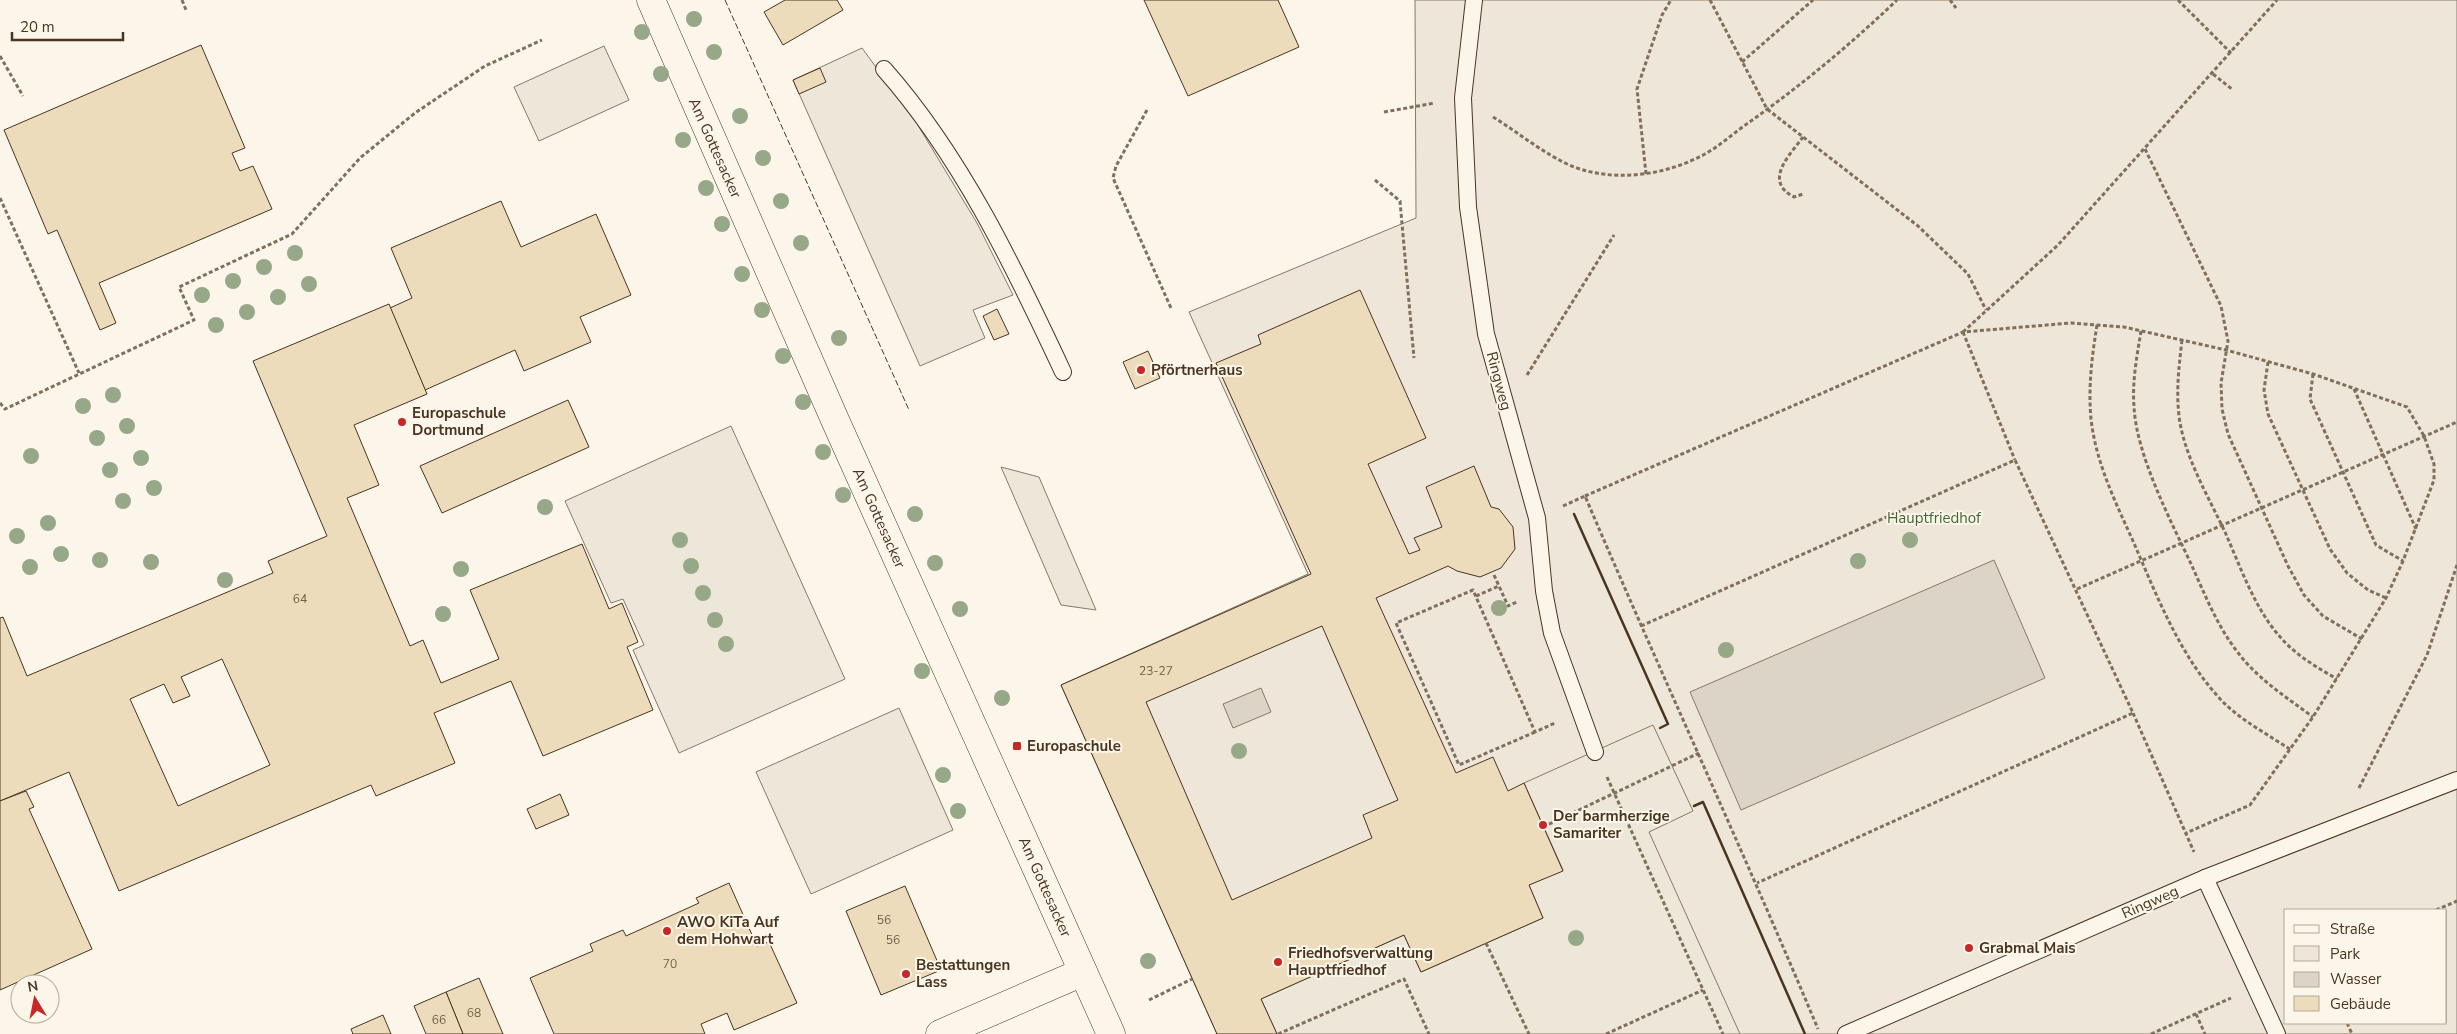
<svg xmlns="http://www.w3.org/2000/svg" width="2457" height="1034" viewBox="0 0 2457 1034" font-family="'Nunito Sans',sans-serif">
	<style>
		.green { fill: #ede6d9; stroke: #887966; fill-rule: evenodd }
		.parking { fill: #ede7d9; stroke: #887966 }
		.water { fill: #dcd4c6; stroke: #887966 }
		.building { fill: #ecdcbc; stroke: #4a3520; fill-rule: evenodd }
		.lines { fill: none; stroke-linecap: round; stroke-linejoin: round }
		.service-casing { stroke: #4a3520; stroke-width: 18 }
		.minor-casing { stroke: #4a3520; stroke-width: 29 }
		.tertiary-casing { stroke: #4a3520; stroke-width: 29 }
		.path { stroke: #7f6f5c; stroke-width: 3; stroke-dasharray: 4 2.5; stroke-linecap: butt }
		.service { stroke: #fbf6e9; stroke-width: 16 }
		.minor { stroke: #fbf6e9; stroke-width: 28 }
		.tertiary { stroke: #fbf6e9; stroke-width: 28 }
		.fence { stroke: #4a3520; stroke-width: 1; stroke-dasharray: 6 2.5; stroke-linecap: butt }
		.wall { stroke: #4a3520; stroke-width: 2.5 }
		.tree { fill: #96a887 }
		.poi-dot { fill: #c62828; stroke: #fbf6e9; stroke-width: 2 }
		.labels { text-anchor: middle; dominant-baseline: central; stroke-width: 4; stroke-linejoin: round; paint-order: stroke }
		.number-label { font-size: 12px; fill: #725f47 }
		.street-label { font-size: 15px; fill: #4a3520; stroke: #fbf6e9 }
		.poi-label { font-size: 15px; font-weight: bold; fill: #4a3520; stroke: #fbf6e9; text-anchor: start }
		.park-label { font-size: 15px; fill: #436837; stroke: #fbf6e9 }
	</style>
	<rect width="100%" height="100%" fill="#fbf6e9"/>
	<path class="green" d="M1415 0H2457V1034H1217L1061 685 1308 574 1189 312 1416 218ZM2286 910H2446V1023H2286Z"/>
	<g class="parking">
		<path d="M604 46 629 100 539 141 514 87Z"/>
		<path d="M862 48 916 122 977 223 1013 295 973 310 985 338 920 366 793 80Z"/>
		<path d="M731 426 845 679 679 753 633 650 644 645 623 599 611 603 565 501Z"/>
		<path d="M1001 467 1039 477 1096 610 1061 605Z"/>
		<path d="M899 708 953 830 811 894 756 772Z"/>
		<path d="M1653 725 1693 811 1649 832 1740 1034H1277L1261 999 1404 935 1421 972 1543 918 1529 885 1563 870 1524 783Z"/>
	</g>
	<g class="water">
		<path d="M1994 560 2045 678 1741 810 1690 692Z"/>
		<path d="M1261 688 1271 712 1233 728 1223 704Z"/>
	</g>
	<g class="building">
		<path d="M785 0H837L843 10 783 45 764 12Z"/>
		<path d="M1144 0H1278L1299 47 1188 96Z"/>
		<path d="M201 45 245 148 232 153 240 171 253 166 272 209 99 283 116 323 100 330 57 230 48 234 4 130Z"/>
		<path d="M820 68 826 82 799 94 793 80Z"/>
		<path d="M501 201 521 247 596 214 631 295 580 317 591 342 524 371 515 350 425 390 390 308 412 298 391 248Z"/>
		<path d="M1360 290 1426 438 1368 464 1409 554 1420 550 1414 538 1442 527 1426 487 1474 466 1491 507 1499 509 1513 527 1515 549 1501 568 1480 577 1457 571 1448 566 1376 598 1456 773 1493 757 1508 791 1524 783 1563 871 1529 885 1543 918 1421 972 1404 935 1261 999 1277 1034H1217L1061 685 1311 574 1216 363 1261 344 1258 335ZM1322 626 1398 800 1363 815 1372 838 1232 900 1146 702Z"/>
		<path d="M389 304 427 394 354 425 379 485 347 498 410 646 423 640 441 683 499 659 470 590 582 544 609 609 622 603 638 642 627 647 653 710 543 756 511 681 434 713 455 763 376 796 371 785 119 891 69 772 0 801V618L3 617 27 676 273 573 268 561 327 536 253 361ZM222 659 270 765 178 806 130 699 164 684 173 703 190 696 181 677Z"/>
		<path d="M997 309 1009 334 994 340 983 316Z"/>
		<path d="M1148 351 1160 378 1135 389 1123 362Z"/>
		<path d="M568 400 589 447 442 513 420 466Z"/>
		<path d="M26 791 34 807 29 809 92 949 0 990V801Z"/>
		<path d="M560 794 569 815 536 829 527 809Z"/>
		<path d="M729 883 757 946 769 942 797 1003 734 1030 727 1013 701 1024 705 1034H554L530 978 593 951 590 944 623 930 626 936 699 903 696 898Z"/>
		<path d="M905 886 941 970 881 995 846 911Z"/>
		<path d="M479 978 503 1034H463L446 992Z"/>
		<path d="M446 992 463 1034H426L414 1006Z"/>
		<path d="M383 1015 391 1034H353L351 1029Z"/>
	</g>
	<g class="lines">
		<g class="service-casing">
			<g id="service">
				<path d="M1474 0 1463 98 1468 207 1486 334 1537 518 1544 591 1552 633 1595 752"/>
				<path d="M884 69C961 156 1014 267 1063 372"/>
				<path d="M2205 878 2277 1034"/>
				<path d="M1846 1034 2205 878 2457 780"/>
			</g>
		</g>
		<g class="minor-casing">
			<path id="minor" d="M940 1034 1083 972"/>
		</g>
		<g class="tertiary-casing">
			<path id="tertiary" d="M651 0 835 420 1111 1034"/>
		</g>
		<g class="path">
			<path d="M182 0 186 10"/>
			<path d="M1710 0 1767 109 1918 226 1968 274 1986 310"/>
			<path d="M1950 0 1956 8"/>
			<path d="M2178 0 2231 53"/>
			<path d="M0 56 23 96"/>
			<path d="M1742 62 1813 0"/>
			<path d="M2213 74 2233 90"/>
			<path d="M1147 110 1116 166 1113 178 1171 308"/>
			<path d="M1384 112 1435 103"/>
			<path d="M1493 117C1521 134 1556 164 1587 171 1626 181 1670 173 1705 154 1721 145 1736 131 1751 121 1803 84 1851 44 1897 0"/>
			<path d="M1803 137C1789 156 1763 181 1794 197L1803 194"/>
			<path d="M2145 149 2221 306 2228 341 2221 383 2222 409 2228 434 2288 566 2304 595 2323 616 2362 639"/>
			<path d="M1646 174 1637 89 1662 15 1671 0"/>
			<path d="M1375 180 1400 201 1414 358"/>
			<path d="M0 198 79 373"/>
			<path d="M2097 325C2092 356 2088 387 2091 419 2096 463 2115 501 2133 541 2157 596 2180 657 2223 702 2242 721 2269 735 2291 750"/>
			<path d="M2141 331C2137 356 2132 381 2134 406 2136 455 2171 521 2192 566 2205 595 2217 625 2236 650 2256 678 2286 697 2313 717"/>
			<path d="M1963 332 2058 245 2277 0"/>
			<path d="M1963 332 2015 460"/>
			<path d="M2182 340C2179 366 2176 390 2179 416 2184 456 2208 496 2225 532 2241 568 2255 610 2282 639 2297 656 2318 668 2337 679"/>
			<path d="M2268 362 2264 390 2268 414 2330 549 2347 573 2368 590 2386 598"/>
			<path d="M2313 374 2310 399 2376 545 2403 561"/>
			<path d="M1527 375 1614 235"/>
			<path d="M2354 389 2416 529"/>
			<path d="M0 403 5 409 194 320 179 287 292 234 360 158 415 113 485 66 542 40"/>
			<path d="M1585 496 1963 332 2071 323 2124 327 2226 350 2313 374 2407 407 2424 436 2434 464V480L2403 561 2386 598 2313 717 2250 805 2186 833"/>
			<path d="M1563 506 1585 496C1661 674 1743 850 1818 1029"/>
			<path d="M1494 575 1508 606 1517 602"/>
			<path d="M2077 589 2457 422"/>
			<path d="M1476 596 1499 586"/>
			<path d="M1641 626 2015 460 2133 713 1757 883"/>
			<path d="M2133 713 2194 852"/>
			<path d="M1535 732 1459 765 1396 623 1473 590 1535 732 1555 723"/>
			<path d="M1607 777 1723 1034"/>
			<path d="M2359 788 2427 655 2457 565"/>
			<path d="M1543 827 1699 753"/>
			<path d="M2436 910 2457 901"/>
			<path d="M1486 943 1529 1034"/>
			<path d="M1149 1000 1192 979"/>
			<path d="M2196 1014 2205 1034"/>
			<path d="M2347 1023 2352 1034"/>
			<path d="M1278 1034 1404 979 1429 1034"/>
			<path d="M1606 1034 1703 990"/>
			<path d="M2151 1034 2231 998"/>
		</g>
		<use href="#service" class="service"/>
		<use href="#minor" class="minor"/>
		<use href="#tertiary" class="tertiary"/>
		<path class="fence" d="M725 0 909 410"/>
		<g class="wall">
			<path d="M1574 514 1668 724 1660 728"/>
			<path d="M1694 806 1703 802 1805 1034"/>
		</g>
	</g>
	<g class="tree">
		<circle cx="694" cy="19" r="8"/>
		<circle cx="642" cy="32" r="8"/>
		<circle cx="714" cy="52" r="8"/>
		<circle cx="661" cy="74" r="8"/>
		<circle cx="740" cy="116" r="8"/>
		<circle cx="683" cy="140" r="8"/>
		<circle cx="763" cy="158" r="8"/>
		<circle cx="706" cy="188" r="8"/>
		<circle cx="781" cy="201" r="8"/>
		<circle cx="722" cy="224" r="8"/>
		<circle cx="801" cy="243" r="8"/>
		<circle cx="295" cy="253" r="8"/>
		<circle cx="264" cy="267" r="8"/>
		<circle cx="742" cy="274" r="8"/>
		<circle cx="233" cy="281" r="8"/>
		<circle cx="309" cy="284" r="8"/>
		<circle cx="202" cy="295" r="8"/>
		<circle cx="278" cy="297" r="8"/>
		<circle cx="762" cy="310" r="8"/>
		<circle cx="247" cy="312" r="8"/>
		<circle cx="216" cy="325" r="8"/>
		<circle cx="839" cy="338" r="8"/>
		<circle cx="783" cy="356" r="8"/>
		<circle cx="113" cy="395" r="8"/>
		<circle cx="803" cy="402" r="8"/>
		<circle cx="83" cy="406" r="8"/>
		<circle cx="127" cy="426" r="8"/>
		<circle cx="97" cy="438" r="8"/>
		<circle cx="823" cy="452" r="8"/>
		<circle cx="31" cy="456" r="8"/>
		<circle cx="141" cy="458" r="8"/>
		<circle cx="110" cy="470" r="8"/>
		<circle cx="154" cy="488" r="8"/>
		<circle cx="843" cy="495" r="8"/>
		<circle cx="123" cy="501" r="8"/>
		<circle cx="545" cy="507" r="8"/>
		<circle cx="915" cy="514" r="8"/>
		<circle cx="48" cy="523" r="8"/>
		<circle cx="17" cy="536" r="8"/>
		<circle cx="680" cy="540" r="8"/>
		<circle cx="1910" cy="540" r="8"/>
		<circle cx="61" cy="554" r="8"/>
		<circle cx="100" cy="560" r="8"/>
		<circle cx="1858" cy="561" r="8"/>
		<circle cx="151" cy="562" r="8"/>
		<circle cx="935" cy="563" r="8"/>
		<circle cx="691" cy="566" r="8"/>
		<circle cx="30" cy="567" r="8"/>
		<circle cx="461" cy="569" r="8"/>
		<circle cx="225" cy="580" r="8"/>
		<circle cx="703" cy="593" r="8"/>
		<circle cx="1499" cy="608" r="8"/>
		<circle cx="960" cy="609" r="8"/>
		<circle cx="443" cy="614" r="8"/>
		<circle cx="715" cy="620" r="8"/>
		<circle cx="726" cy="644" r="8"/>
		<circle cx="1726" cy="650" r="8"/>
		<circle cx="922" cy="671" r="8"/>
		<circle cx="1002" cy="698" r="8"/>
		<circle cx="1239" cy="751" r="8"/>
		<circle cx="943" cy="775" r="8"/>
		<circle cx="958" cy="811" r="8"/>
		<circle cx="1576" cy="938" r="8"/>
		<circle cx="1148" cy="961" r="8"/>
	</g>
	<g class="poi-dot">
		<circle cx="1141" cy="370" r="5"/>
		<circle cx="402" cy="422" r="5"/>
		<rect x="1012" y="741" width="10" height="10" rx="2.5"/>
		<circle cx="1543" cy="825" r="5"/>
		<circle cx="667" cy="931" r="5"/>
		<circle cx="1969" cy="948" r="5"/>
		<circle cx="1278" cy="962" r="5"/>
		<circle cx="906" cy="974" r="5"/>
	</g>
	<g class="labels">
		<g class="number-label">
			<text x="300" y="599">64</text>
			<text x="1156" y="671">23-27</text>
			<text x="884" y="920">56</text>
			<text x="893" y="940">56</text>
			<text x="670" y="964">70</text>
			<text x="474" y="1013">68</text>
			<text x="439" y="1020">66</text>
		</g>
		<g class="street-label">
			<text transform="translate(715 148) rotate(66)">Am Gottesacker</text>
			<text transform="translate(1499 381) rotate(75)">Ringweg</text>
			<text transform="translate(879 518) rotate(66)">Am Gottesacker</text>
			<text transform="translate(1045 887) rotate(66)">Am Gottesacker</text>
			<text transform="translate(2150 902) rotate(-24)">Ringweg</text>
		</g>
		<g class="poi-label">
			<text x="1151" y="370">Pförtnerhaus</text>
			<text x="412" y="413">Europaschule<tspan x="412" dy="17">Dortmund</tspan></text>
			<text x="1027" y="746">Europaschule</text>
			<text x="1553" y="816">Der barmherzige<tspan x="1553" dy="17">Samariter</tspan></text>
			<text x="677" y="922">AWO KiTa Auf<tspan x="677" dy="17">dem Hohwart</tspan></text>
			<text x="1979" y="948">Grabmal Mais</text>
			<text x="1288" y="953">Friedhofsverwaltung<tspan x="1288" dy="17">Hauptfriedhof</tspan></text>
			<text x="916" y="965">Bestattungen<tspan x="916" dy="17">Lass</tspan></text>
		</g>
		<g class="park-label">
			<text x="1934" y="518">Hauptfriedhof</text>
		</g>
	</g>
	<rect x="2284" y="909" width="162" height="115" fill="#fbf6e9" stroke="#b4a999"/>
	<rect x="2294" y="925" width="25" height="8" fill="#fbf6e9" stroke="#b4a999"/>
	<text x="2330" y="934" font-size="15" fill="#4a3520">Straße</text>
	<rect x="2294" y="946" width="25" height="15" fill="#ede6d9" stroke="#b4a999"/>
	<text x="2330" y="959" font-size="15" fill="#4a3520">Park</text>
	<rect x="2294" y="972" width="25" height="15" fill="#dcd4c6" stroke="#b4a999"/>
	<text x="2330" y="984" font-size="15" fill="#4a3520">Wasser</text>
	<rect x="2294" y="996" width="25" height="15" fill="#ecdcbc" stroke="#b4a999"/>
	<text x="2330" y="1009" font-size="15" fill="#4a3520">Gebäude</text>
	<g transform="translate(35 999) rotate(350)"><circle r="24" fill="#fbf6e9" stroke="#b4a999"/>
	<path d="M0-4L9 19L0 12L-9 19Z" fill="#c62828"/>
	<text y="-8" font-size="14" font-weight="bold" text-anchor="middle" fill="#4a3520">N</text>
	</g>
	<path d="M12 32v8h111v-8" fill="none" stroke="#4a3520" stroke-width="2.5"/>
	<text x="20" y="32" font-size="15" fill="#4a3520" stroke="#fbf6e9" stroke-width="4" paint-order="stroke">20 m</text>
</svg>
